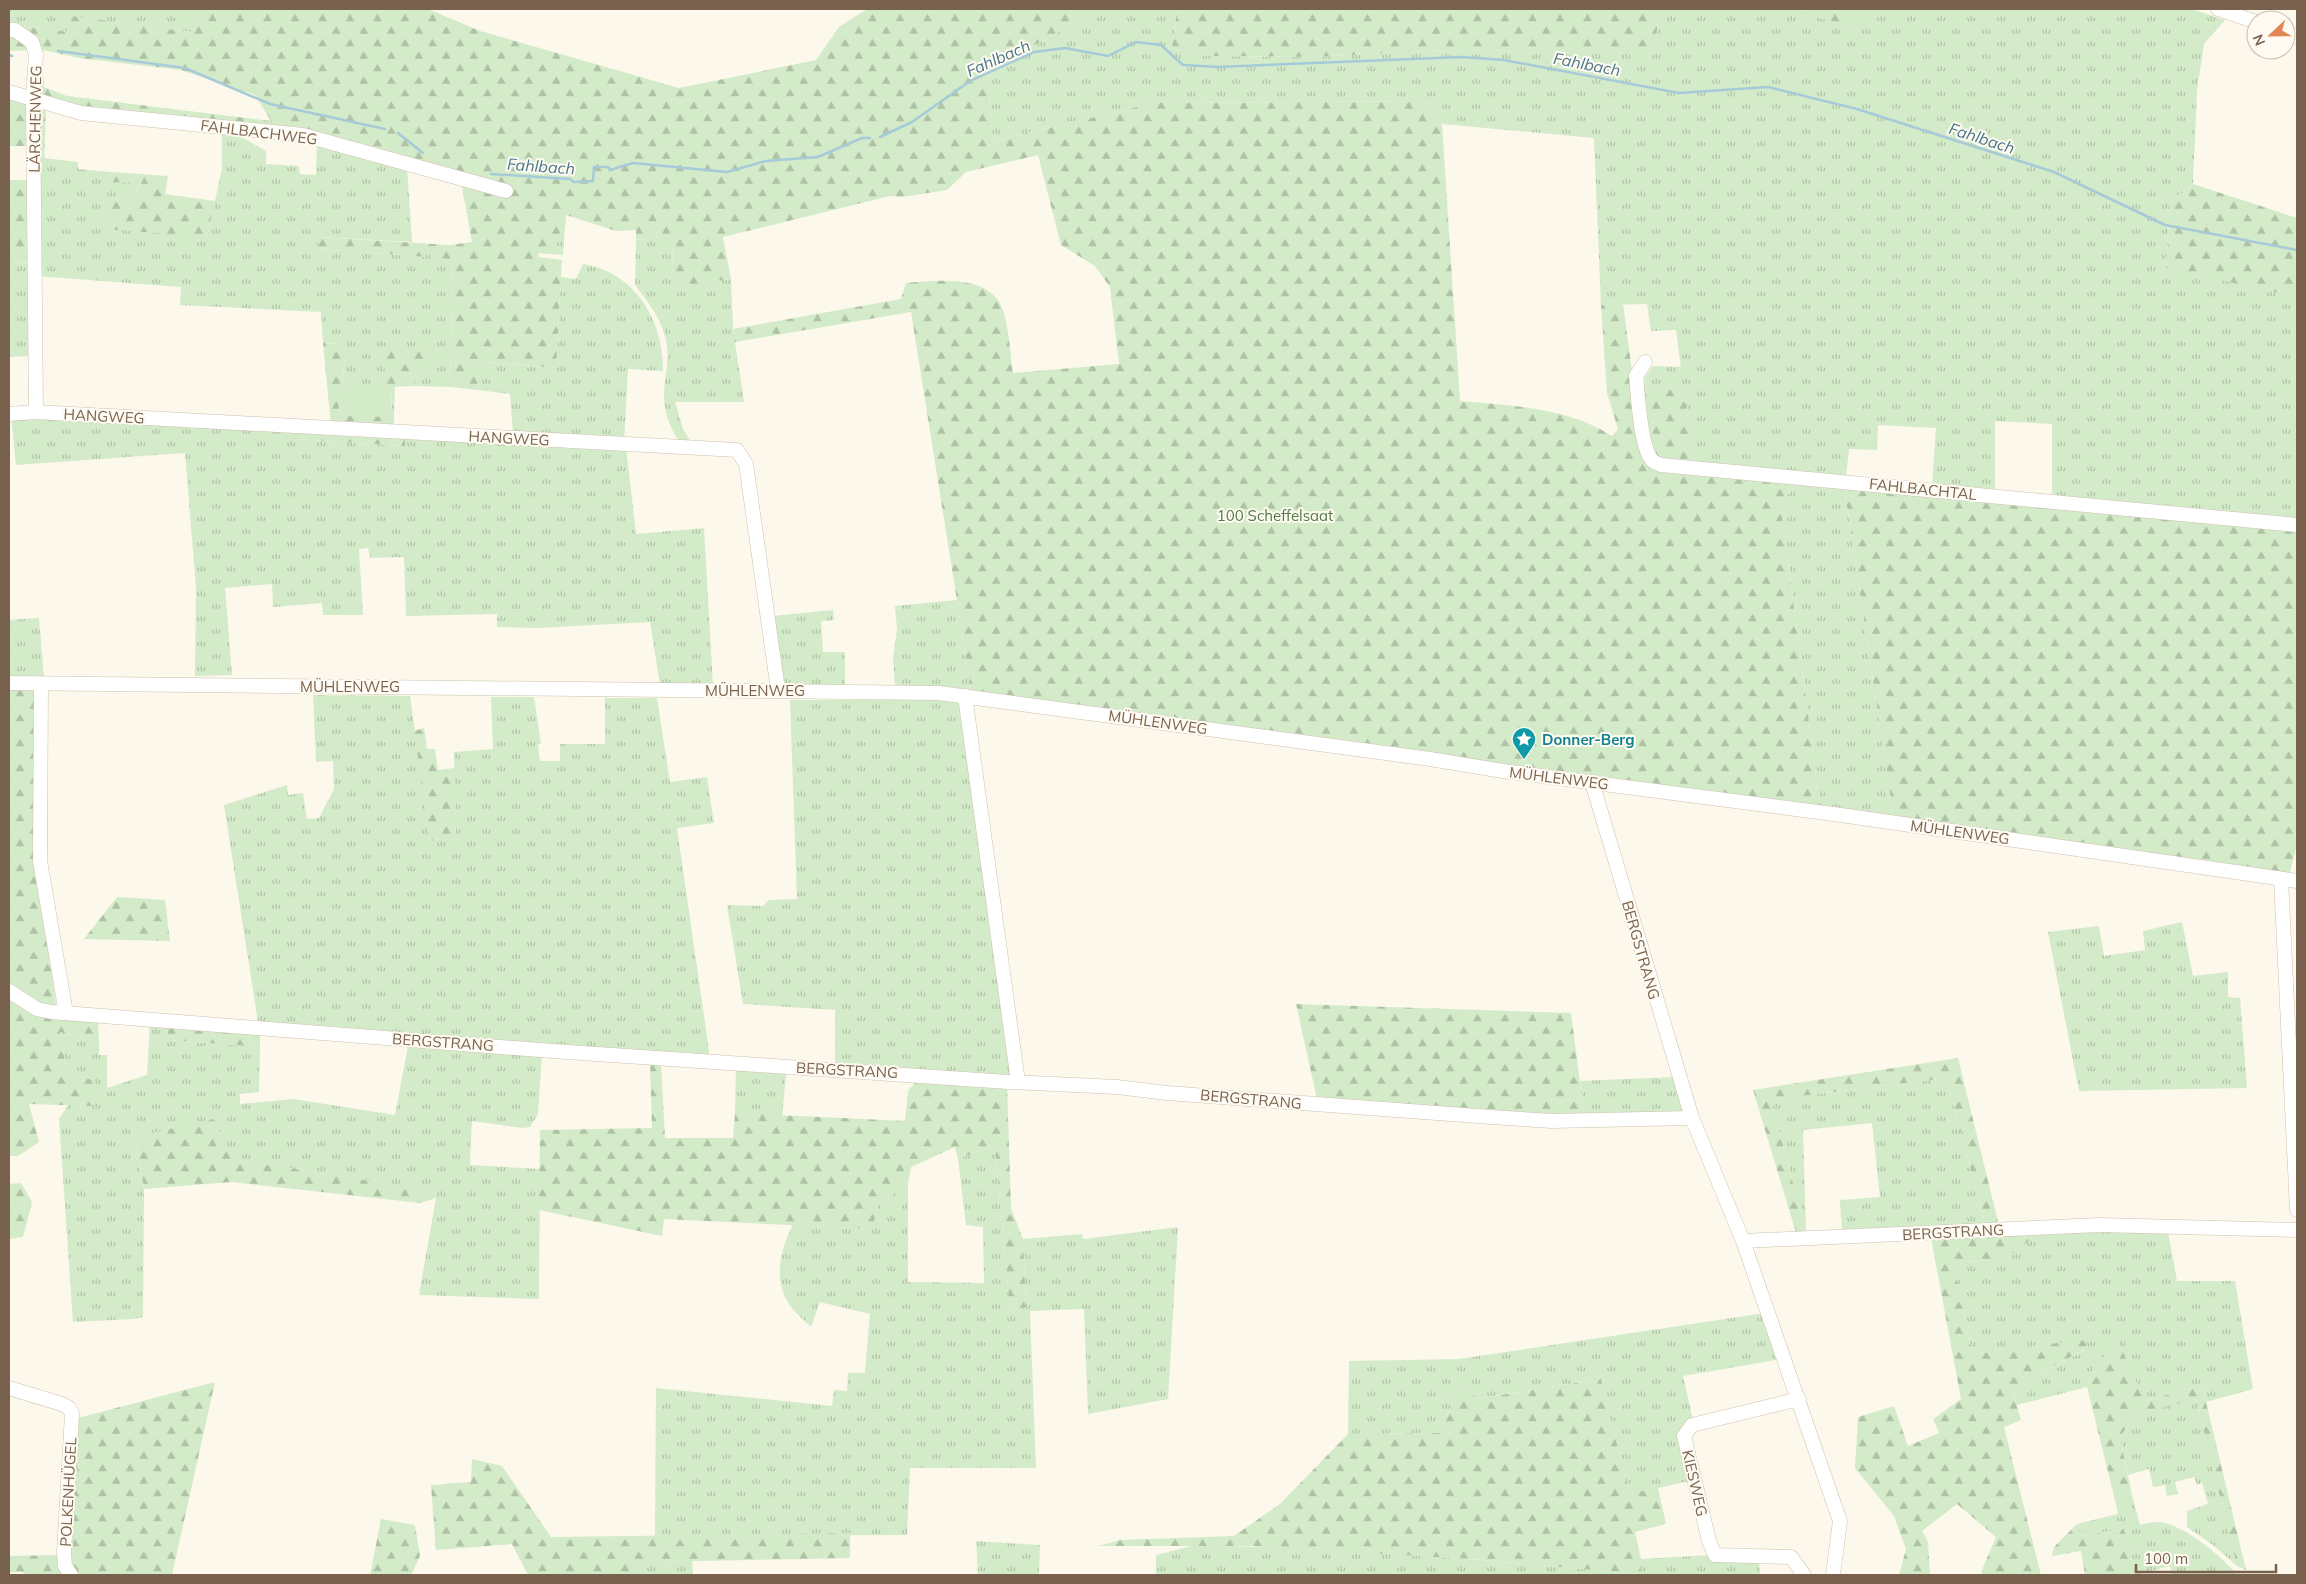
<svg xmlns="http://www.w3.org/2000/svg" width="2306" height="1584" viewBox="0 0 2306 1584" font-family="Mulish,sans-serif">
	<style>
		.grass { fill: url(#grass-tufts) }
		.forest { fill: url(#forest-firs) }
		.pitch { fill: #d3ebc9 }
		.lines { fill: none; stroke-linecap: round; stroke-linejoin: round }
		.stream { stroke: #a6cad8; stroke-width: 2.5 }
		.minor-casing { stroke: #cfc1b0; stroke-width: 15 }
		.minor { stroke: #fff; stroke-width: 14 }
		.labels { text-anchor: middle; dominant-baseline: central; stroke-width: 4; stroke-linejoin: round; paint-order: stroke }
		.street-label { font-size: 15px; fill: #78624e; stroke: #fffbf2 }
		.park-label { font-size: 15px; fill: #4f7d45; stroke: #fffbf2 }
		.culture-label { font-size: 15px; font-weight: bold; fill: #0d838f; stroke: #fffbf2; text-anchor: start }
		.water-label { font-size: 16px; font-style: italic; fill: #47778b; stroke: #fffbf2 }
	</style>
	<defs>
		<pattern id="grass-tufts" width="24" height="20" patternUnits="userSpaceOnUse" patternTransform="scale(1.25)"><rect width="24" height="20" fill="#d3ebc9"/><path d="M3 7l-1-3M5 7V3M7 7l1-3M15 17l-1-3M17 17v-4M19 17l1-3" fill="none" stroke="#b0c2a5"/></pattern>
		<pattern id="forest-firs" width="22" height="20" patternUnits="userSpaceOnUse" patternTransform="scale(1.25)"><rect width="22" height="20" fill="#d3ebc9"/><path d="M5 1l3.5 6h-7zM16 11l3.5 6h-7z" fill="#b0c2a5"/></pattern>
	</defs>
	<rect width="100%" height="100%" fill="#fcf8eb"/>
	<g class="grass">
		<path d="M9 9H199L192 32 71 17 68 32 9 25Z"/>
		<path d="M1081 9H1177L1172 48 1204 56 1313 57 1449 50 1654 51 1660 9H2192L2225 20 2204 44 2197 90 2193 184 2170 202 2166 267 2297 297V521L2091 501 2052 494V424L1995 421V489L1932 484 1936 428 1878 425 1877 450 1849 449 1846 477 1694 463 1684 391 1644 387 1645 377 1653 366 1681 367 1676 330 1651 331 1647 304 1601 305 1594 138 1442 124 1428 101 1154 103 993 141 987 71 1082 19Z"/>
		<path d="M222 129 229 130 266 151V164L299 166 300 174 316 175 317 140 407 166 412 242 318 237V249L425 257 430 246 440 247 453 259 450 387 415 386 418 367 427 349 386 387 395 386 394 412H392L391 388H342L346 344 323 343 321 312 180 305 181 287 37 276 41 263 44 158 78 162V169L111 172 110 181 135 175 144 176 131 203 207 237 222 169Z"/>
		<path d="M565 228 563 255 539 253Z"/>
		<path d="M672 234 673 286 731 279 733 329 744 402H675L683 429 692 444H680C674 433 667 421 665 408 661 387 670 367 667 346 664 322 649 303 635 285L636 240Z"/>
		<path d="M9 241 18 262 34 264 33 356 9 357Z"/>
		<path d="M583 264C635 272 664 321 663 371L628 369 624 443 513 435 510 394 478 390 474 361 556 368 561 277 576 279Z"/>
		<path d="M11 416 297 429 296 439 404 446 405 435 626 447 636 534 704 528 713 686 660 685 650 622 537 628 497 627V614L406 616 404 557 370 558 368 548 359 549 363 615H323L322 603 273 607 272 584 225 588 232 675 195 676 196 587 185 453 16 465Z"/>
		<path d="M1801 482 1844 486 1894 820 1823 809 1819 798 1780 501Z"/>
		<path d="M957 600 970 682 969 693 895 687 893 658 897 629 895 606Z"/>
		<path d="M833 610 834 620 821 621 823 652H845V687L783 685 773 616Z"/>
		<path d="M39 618 44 678H9V620Z"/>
		<path d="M313 695 410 696 430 841 456 837 454 752 493 749 491 697H534L541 744H538L540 761H560V744H605V698H657L670 782 707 777 714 823 677 828 710 1058 258 1022 224 805 287 785 288 795 303 793 307 819 319 818 334 789 333 761 316 762Z"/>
		<path d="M790 700H958L1012 1076 835 1064V1010L743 1004 727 905 763 906 769 900 797 899Z"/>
		<path d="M2182 922 2193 976 2228 972V997L2240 998 2247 1088 2079 1091 2048 932 2099 926 2104 956 2145 950 2143 931Z"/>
		<path d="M150 1022 168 1026 167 1040 260 1047 259 1092 240 1094V1104L293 1099 395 1115 408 1046 542 1054 538 1114 530 1127 522 1128 472 1121 470 1165 540 1169 539 1299 419 1295 436 1198 420 1203V1189L232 1159 135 1137 144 1189 143 1317 133 1319 73 1322 59 1119 68 1105 92 1106 94 1081 67 1072 60 1032 99 1042V1055H107V1088L147 1075Z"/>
		<path d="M736 1069 786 1074 782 1117 735 1113Z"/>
		<path d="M1674 1077 1684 1114H1584L1580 1081Z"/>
		<path d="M1946 1078 1986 1226 1842 1232 1840 1200 1880 1197 1872 1123 1803 1130 1806 1232 1771 1100Z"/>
		<path d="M995 1145 1010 1310 1026 1307 1023 1239 1082 1234 1083 1239 1178 1227 1168 1399 1088 1414 1084 1309 1030 1311 1036 1468H910L907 1535 655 1536 656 1388 832 1406 834 1390 847 1391 848 1373H865L870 1314 820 1302 811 1327C804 1320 794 1312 789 1304 773 1279 780 1250 793 1225L873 1229 877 1206 908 1183V1282L984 1283 983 1227 966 1225 958 1159Z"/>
		<path d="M2101 1228 2168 1231 2177 1281H2235L2253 1389 2206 1402 2202 1385 2145 1401 2093 1369 2087 1387 2017 1405 2012 1388 2085 1350 2001 1349 1972 1356 1954 1263 1993 1260 2037 1234Z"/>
		<path d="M1765 1313 1781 1359 1683 1376 1693 1420 1687 1422 1689 1481 1629 1495 1600 1379 1475 1399 1470 1387 1456 1392 1440 1433 1348 1434 1349 1361 1459 1359Z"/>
		<path d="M2196 1398 2237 1566 2213 1545 2187 1527V1511L2208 1504 2202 1483 2197 1485 2194 1477 2175 1482 2178 1494 2167 1496 2165 1485 2153 1487 2149 1469 2128 1475 2120 1437 2136 1414Z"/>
		<path d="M2132 1495 2140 1525C2145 1524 2151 1522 2156 1522 2178 1520 2225 1558 2237 1575H2173L2170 1566 2136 1575 2124 1529 2081 1536 2077 1524 2118 1514 2115 1500Z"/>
		<path d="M976 1541 1040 1545 1039 1575H978Z"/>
		<path d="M1192 1546C1341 1546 1491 1561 1639 1574L1641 1559 1711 1555 1759 1558 1760 1575H1156V1555Z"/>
		<path d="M692 1561 693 1575H646L648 1562Z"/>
	</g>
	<g class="forest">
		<path d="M199 9H428L480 31 679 88 816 60 839 27 867 9H1081L1082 19 987 71 993 141 1154 103 1428 101 1442 124 1460 401C1509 405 1570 408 1612 436L1618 429 1607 393 1601 305 1623 304 1634 386 1684 391 1695 470 1801 482 1780 501 1819 798 1823 809 1520 766 969 693 970 682 911 312 735 342 733 329 901 299 906 283C934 281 982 274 999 302 1009 318 1010 355 1013 373L1119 364 1110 287 1095 266 1061 245 1038 155 966 172 947 190 902 197 890 196 723 237 731 279 673 287 672 234 636 240V230L616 231 566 215 565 228 539 253 538 257 562 260 556 368 475 361 478 390 450 387 453 259 438 258 440 247 431 246 425 257 318 249V237L450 245 472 242 461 181 303 133 65 108 34 97 37 75 44 77V87L67 96 271 121 255 95 181 70 78 58 43 50 9 51V25L68 32 71 16 191 32Z"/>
		<path d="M1177 9H1660L1654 52 1449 50 1313 57 1204 56 1172 48Z"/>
		<path d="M1809 9H1859L1856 24 1847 26 1805 14Z"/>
		<path d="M9 94 31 99 32 146H9Z"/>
		<path d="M35 100 46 105 41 263 18 262 9 241V180H32Z"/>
		<path d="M111 172 168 176 165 194 215 201 207 237 105 229 108 202 131 203 144 177 135 175 130 183 110 182Z"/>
		<path d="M2193 184 2297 218V297L2166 268 2170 202Z"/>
		<path d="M323 343 346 344 342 388H338L392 416V412H394V429L405 435V446L295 439 297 429 331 426Z"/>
		<path d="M383 349H428L432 364 418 368 415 386 386 387Z"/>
		<path d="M1844 486 2297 527V845L2289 876 1894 820Z"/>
		<path d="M9 686H38L35 856 58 1018 98 1021 99 1042 60 1032 67 1072 95 1081 92 1106 29 1104 39 1142 18 1156H9Z"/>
		<path d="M424 728 427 749H435L438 770 455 768 456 838 430 841 414 731Z"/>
		<path d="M117 897 165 900 170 941 84 939Z"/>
		<path d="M1296 1004 1571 1013 1584 1114 1549 1116 1317 1099Z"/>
		<path d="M168 1026 260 1032V1047L167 1040Z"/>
		<path d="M1958 1058 1999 1226H1986L1946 1078 1771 1100 1806 1232 1796 1233 1753 1090Z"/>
		<path d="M650 1064H661L665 1138H733L735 1113 905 1121 908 1091 917 1080 1007 1084 1011 1208 1023 1239 1026 1307 1010 1310 995 1145 958 1159 955 1147 911 1167 908 1183 877 1206 873 1229 664 1219 662 1236 539 1210 540 1130 652 1128Z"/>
		<path d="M214 1119 232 1159 421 1189 420 1203 231 1182 144 1189 135 1137Z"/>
		<path d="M21 1183 32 1202 23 1237 9 1239V1184Z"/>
		<path d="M2037 1234 2014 1253 1993 1260 1954 1263 1972 1356 2001 1349 2087 1340 2086 1349 2012 1388 2021 1420 2004 1427 2041 1575H1983L1981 1572 1996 1537 1957 1504 1922 1531 1928 1542 1930 1575H1899L1906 1549 1894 1516 1855 1468 1858 1417 1894 1406 1908 1446 1939 1433 1933 1419 1961 1399 1931 1238Z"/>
		<path d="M2118 1341 2145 1401 2202 1385 2246 1570 2237 1566 2196 1399 2136 1414 2120 1437 2132 1495 2115 1500 2087 1387 2093 1369Z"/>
		<path d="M1601 1379 1629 1494 1658 1488 1666 1524 1635 1532 1641 1559 1640 1574 1470 1559 1250 1546H1099L1120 1540 1234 1536 1280 1504 1348 1434 1440 1433 1456 1392 1470 1386 1476 1399Z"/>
		<path d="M215 1382 172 1575H27L21 1572H9V1556L60 1555 64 1428 70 1422 69 1414 9 1396V1390L59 1406 78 1418Z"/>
		<path d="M472 1459 502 1466 551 1537 850 1533V1558L648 1562 646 1575H528L512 1544 436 1550 431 1485 471 1482Z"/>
		<path d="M381 1519 415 1525 420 1556 411 1575H370Z"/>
		<path d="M2077 1524 2081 1536 2124 1529 2136 1575H2085L2081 1551 2052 1556 2054 1547Z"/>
	</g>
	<path class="pitch" d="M338 388H391L392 417 339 416Z"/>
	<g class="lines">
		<g class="stream">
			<path d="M58 51 185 68 270 104 385 129"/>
			<path d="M9 55 12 56"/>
			<path d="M398 133 423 153"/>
			<path d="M880 137 912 122 970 81 1034 52 1065 48 1108 56 1136 42 1161 45 1183 65 1218 67 1462 57 1504 60 1679 93 1768 87 1857 109 2054 172 2165 225 2297 250"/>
			<path d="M491 174 570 179 574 182 593 181 594 167H608L610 170 633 163 727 172 766 161 818 157 862 138H870"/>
		</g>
		<g class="minor-casing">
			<g id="minor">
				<path d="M2218 9 2256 22"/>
				<path d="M9 30H15L32 42 36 55 33 98 36 412"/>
				<path d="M2286 32 2297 37"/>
				<path d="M9 92 81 113 303 135 506 191"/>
				<path d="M1645 362 1636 376C1638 394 1640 451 1654 462 1656 463 1659 464 1661 465L2297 525"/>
				<path d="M9 414 36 412 737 450 746 464 778 690"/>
				<path d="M9 683 939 693 1430 759 1503 771 1841 815 2297 881"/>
				<path d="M41 684 40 861 66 1013"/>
				<path d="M965 696 1018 1082"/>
				<path d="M1592 782 1692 1118"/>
				<path d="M2281 879 2297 1210"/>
				<path d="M9 991 37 1009 51 1012 553 1051 1008 1082 1117 1087 1167 1093 1491 1117 1552 1121 1692 1118 1743 1241 1840 1521 1833 1575"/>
				<path d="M1743 1241 2100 1225 2297 1230"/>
				<path d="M9 1388 62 1404 69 1408 72 1414 64 1552 65 1566 71 1575"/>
				<path d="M1799 1399 1692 1425 1684 1436 1709 1541 1715 1555 1791 1557 1804 1575"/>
			</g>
		</g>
		<use href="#minor" class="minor"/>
	</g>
	<defs>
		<g id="sight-pin" transform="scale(1.25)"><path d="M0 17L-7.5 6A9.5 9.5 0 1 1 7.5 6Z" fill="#0f9aa8" stroke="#fffbf2"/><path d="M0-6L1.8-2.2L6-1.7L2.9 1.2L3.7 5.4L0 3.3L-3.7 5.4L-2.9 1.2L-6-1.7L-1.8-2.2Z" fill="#fff"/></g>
	</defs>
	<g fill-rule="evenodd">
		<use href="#sight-pin" x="1524" y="739"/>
	</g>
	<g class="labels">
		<g class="street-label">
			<text transform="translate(35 119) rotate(-89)">LÄRCHENWEG</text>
			<text transform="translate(259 132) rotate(7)">FAHLBACHWEG</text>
			<text transform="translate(104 416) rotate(3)">HANGWEG</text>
			<text transform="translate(509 438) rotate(3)">HANGWEG</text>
			<text transform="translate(1923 489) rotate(6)">FAHLBACHTAL</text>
			<text x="350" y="686">MÜHLENWEG</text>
			<text x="755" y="690">MÜHLENWEG</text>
			<text transform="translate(1158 722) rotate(8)">MÜHLENWEG</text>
			<text transform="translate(1559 778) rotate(7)">MÜHLENWEG</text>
			<text transform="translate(1960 832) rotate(8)">MÜHLENWEG</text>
			<text transform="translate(1641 950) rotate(74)">BERGSTRANG</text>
			<text transform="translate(443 1042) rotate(4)">BERGSTRANG</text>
			<text transform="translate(847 1070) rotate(3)">BERGSTRANG</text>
			<text transform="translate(1251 1099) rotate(5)">BERGSTRANG</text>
			<text transform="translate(1953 1232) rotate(-3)">BERGSTRANG</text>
			<text transform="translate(1695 1483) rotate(77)">KIESWEG</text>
			<text transform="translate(68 1492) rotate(-87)">POLKENHÜGEL</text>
		</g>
		<g class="park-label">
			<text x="1275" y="515">100 Scheffelsaat</text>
		</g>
		<g class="culture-label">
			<text x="1542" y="739">Donner-Berg</text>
		</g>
		<g class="water-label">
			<text transform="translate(998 58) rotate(-24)">Fahlbach</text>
			<text transform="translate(1587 64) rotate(11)">Fahlbach</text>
			<text transform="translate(1982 138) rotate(18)">Fahlbach</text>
			<text transform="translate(541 166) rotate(4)">Fahlbach</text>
		</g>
	</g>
	<rect width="2306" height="1584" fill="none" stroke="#78624e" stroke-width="20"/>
	<g transform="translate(2271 35) rotate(248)"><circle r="24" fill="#fffbf2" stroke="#c9beb0"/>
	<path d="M0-4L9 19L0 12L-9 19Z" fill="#e38554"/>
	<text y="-8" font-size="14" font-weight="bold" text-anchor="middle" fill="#78624e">N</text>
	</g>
	<path d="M2136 1564v8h140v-8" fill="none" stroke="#78624e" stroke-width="2.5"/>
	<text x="2144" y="1564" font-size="15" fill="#78624e" stroke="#fffbf2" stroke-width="4" paint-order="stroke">100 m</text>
</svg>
